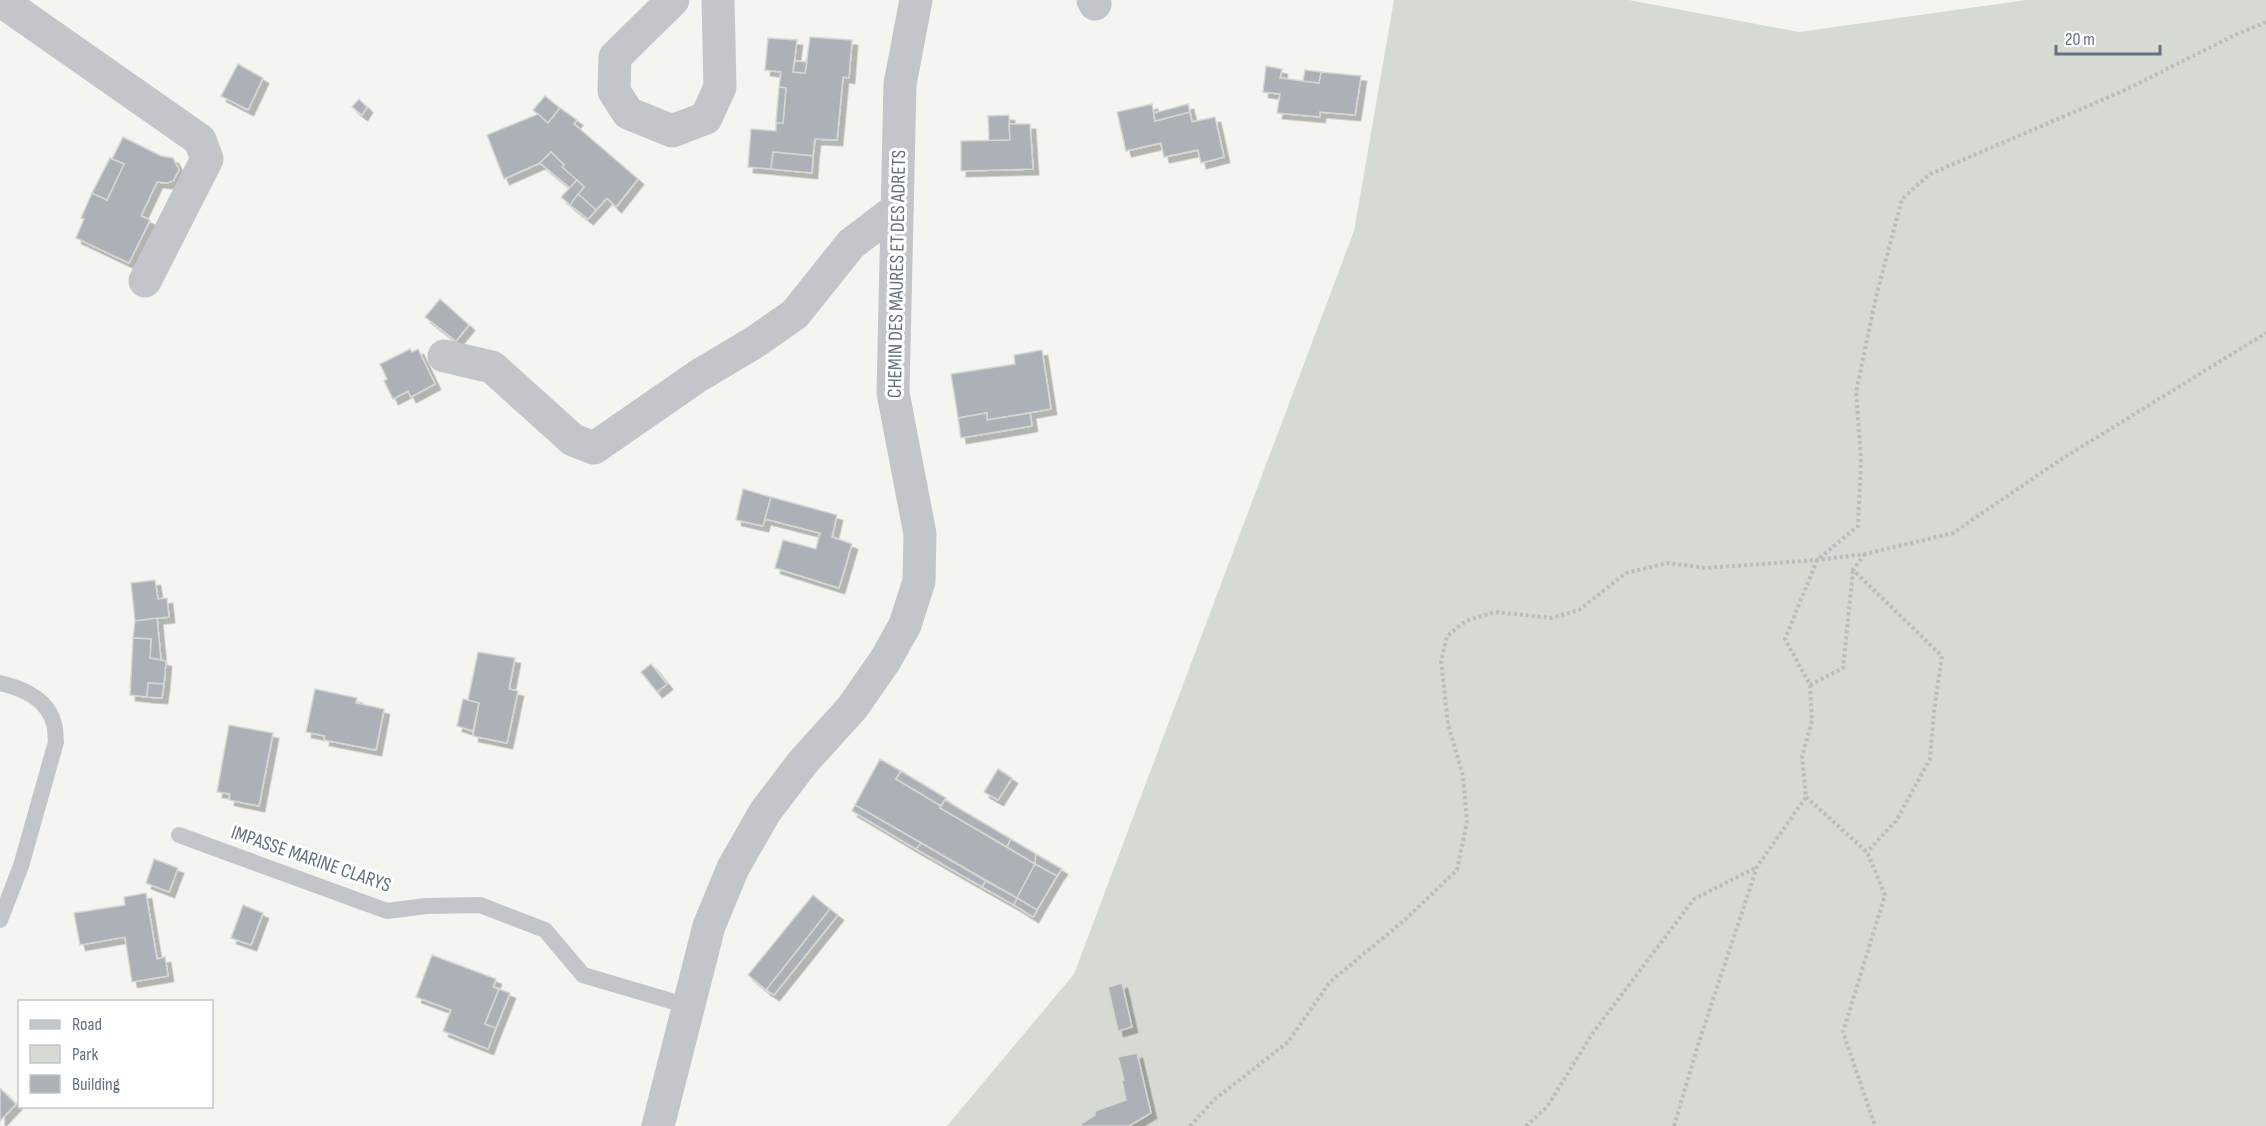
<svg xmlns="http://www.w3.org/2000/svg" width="2266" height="1126" viewBox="0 0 2266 1126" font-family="'Sofia Sans Condensed',sans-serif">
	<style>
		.green { fill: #d5dbd2 }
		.building { fill: #abb1b6; stroke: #d6d6d3; stroke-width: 1.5; filter: url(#shadow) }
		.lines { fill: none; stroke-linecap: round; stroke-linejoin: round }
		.path { stroke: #babcbe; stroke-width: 4; stroke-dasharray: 3 3; stroke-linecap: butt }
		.service { stroke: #c2c5c9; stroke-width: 16 }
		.minor { stroke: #c2c5c9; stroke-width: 33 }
		.labels { text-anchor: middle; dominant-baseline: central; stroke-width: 6; stroke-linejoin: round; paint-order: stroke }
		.street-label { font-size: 20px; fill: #647281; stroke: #fff }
	</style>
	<defs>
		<filter id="shadow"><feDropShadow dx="5.5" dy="5.5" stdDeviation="0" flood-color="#0004"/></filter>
	</defs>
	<rect width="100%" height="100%" fill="#f4f5f0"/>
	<path class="green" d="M1394 0H1629L1799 32 2026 0H2266V1126H947L1074 974 1354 231Z"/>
	<g class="building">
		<path d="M810 37 852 40 849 78 843 77 837 140 815 139 813 156 773 152 771 169 748 167 751 129 776 131V123H783L786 88 779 87 781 72 765 70 768 38 797 40 793 72 805 73Z"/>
		<path d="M795 61 807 62 805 73 793 72Z"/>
		<path d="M238 64 263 78 248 110 221 96Z"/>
		<path d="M1266 66 1282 69 1280 78 1319 83 1321 72 1361 76 1355 115 1320 112V117L1277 113 1280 94 1263 92Z"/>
		<path d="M1305 70 1321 72 1319 83 1303 81Z"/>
		<path d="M779 87 786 88 783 123H776Z"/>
		<path d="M545 96 560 108 548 123 533 110Z"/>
		<path d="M359 99 367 107 362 115 352 107Z"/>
		<path d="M1152 104 1155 121 1190 112 1192 122 1215 117 1224 157 1201 163 1198 150 1164 157 1161 143 1126 151 1117 112Z"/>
		<path d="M1188 104 1190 112 1155 121 1154 113Z"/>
		<path d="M560 108 577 120 574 124 638 179 616 207 607 198 596 210 578 194 584 187 562 167 564 165 551 152 540 163 504 179 487 135 538 114 548 123Z"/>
		<path d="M1009 115 1010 140 989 141 988 116Z"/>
		<path d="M1009 124H1030L1033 169 961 171V141L1010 140Z"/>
		<path d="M123 137 161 156 173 158 179 170 173 181 167 183 157 182 141 216 150 220 129 263 76 238 84 219 81 218 92 193 107 200 124 164 112 159Z"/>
		<path d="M551 152 564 165 562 167 577 180 570 188 540 163Z"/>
		<path d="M773 152 813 156 812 173 771 169Z"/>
		<path d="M110 158 124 164 107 200 92 193Z"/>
		<path d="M577 180 584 187 570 205 561 197Z"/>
		<path d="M578 194 596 210 588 219 570 205Z"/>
		<path d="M440 299 469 325 456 341 425 317Z"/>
		<path d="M410 349 412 352 418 349 435 384 411 397 408 391 393 399 384 381 387 379 380 364Z"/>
		<path d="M1042 350 1051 409 987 420V413L958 418 951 374 1015 364 1014 355Z"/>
		<path d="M987 413V420L1030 413 1032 426 961 438 958 418Z"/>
		<path d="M743 489 771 497 763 526 736 520Z"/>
		<path d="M771 497 837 515 832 537 852 544 839 588 775 568 783 540 816 549 820 533 765 519Z"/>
		<path d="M155 580 158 599 167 598 169 617 135 621 131 583Z"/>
		<path d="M157 618 161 660 150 658 151 639 133 638 135 621Z"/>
		<path d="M133 638 151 639 150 658 166 661 164 684 148 683 147 697 130 695Z"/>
		<path d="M478 652 515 658 509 689 518 691 507 743 473 736 479 703 468 700Z"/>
		<path d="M651 664 667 684 657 692 641 672Z"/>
		<path d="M148 683 164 684 162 698 147 697Z"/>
		<path d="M315 689 357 698 356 703 384 709 376 750 324 740 325 736 306 732Z"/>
		<path d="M463 699 479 703 473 731 457 726Z"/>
		<path d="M229 725 273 733 259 806 229 800 230 794 217 792Z"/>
		<path d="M880 759 901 771 896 779 941 806 940 808 1035 864 1017 898 855 805Z"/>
		<path d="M998 769 1012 778 998 800 984 792Z"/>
		<path d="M901 771 946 798 941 806 896 779Z"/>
		<path d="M945 800 1011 839 1007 847 940 808Z"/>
		<path d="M855 805 921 843 916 849 852 811Z"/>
		<path d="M1011 839 1036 854 1035 864 1007 847Z"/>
		<path d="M921 843 986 881 982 887 916 849Z"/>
		<path d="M1036 854 1062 869 1057 876 1035 864Z"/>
		<path d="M154 859 178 868 169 892 146 883Z"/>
		<path d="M1035 864 1057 876 1037 910 1017 898Z"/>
		<path d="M986 881 1017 898 1014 905 982 887Z"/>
		<path d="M146 893 157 959 165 957 168 976 132 982 125 937 80 945 74 913 125 905 124 897Z"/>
		<path d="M813 895 830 909 766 990 748 975Z"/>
		<path d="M1017 898 1037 910 1033 917 1014 905Z"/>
		<path d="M243 905 263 913 251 945 231 938Z"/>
		<path d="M830 909 838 915 774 995 766 990Z"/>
		<path d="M432 955 496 979 493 987 499 989 485 1024 496 1028 488 1049 443 1031 451 1010 416 997Z"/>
		<path d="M1122 983 1132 1027 1118 1031 1108 987Z"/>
		<path d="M499 989 510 993 496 1028 485 1024Z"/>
		<path d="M1137 1053 1151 1113 1129 1126H1082L1081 1124 1095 1115V1111L1126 1100 1122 1081 1124 1080 1118 1057Z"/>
		<path d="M0 1088 16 1104 0 1121Z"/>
	</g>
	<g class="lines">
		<g class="path">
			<path d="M1865 554 1853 570 1942 656 1934 711 1930 759 1896 821 1867 852"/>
			<path d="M1810 685 1843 668 1853 571"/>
			<path d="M1806 797 1867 852 1885 895 1843 1032 1875 1126"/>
			<path d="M1190 1126 1214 1100 1288 1042 1330 982 1407 918 1457 870 1467 822 1463 776 1448 724 1441 661 1447 636 1466 621 1495 612 1551 618 1579 610 1626 573 1667 563 1706 568 1817 560 1865 554 1953 533 2060 460 2266 333"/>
			<path d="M1526 1126 1547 1107 1592 1034 1694 899 1757 867"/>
			<path d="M1674 1126 1698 1045 1757 867 1806 797 1802 757 1812 721 1810 685 1785 639 1817 560 1858 526 1861 459 1856 392 1876 297 1902 199 1930 174 2123 91 2233 36 2266 22"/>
		</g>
		<g class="service">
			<path d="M0 683C22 688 48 699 54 724 56 729 55 736 56 742L21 866 0 920"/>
			<path d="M179 835 387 911 426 906 480 905 545 930 583 975 688 1006"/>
		</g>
		<g class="minor">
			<path d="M0 0 200 140 207 159 145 281"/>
			<path d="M673 0 615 57 614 91 628 113 672 131 706 118 720 87 718 0"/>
			<path d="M1093 0 1095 4"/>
			<path d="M444 356 492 367 573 440 594 448 698 376 755 342 795 314 851 244 897 209"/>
			<path d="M658 1126 709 926 733 868 765 812 803 762 852 708 886 659 905 625 919 581 920 534 893 393 900 84 916 0"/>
		</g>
	</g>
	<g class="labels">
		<g class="street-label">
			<text transform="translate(897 274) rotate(-89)">CHEMIN DES MAURES ET DES ADRETS</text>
			<text transform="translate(311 859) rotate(19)">IMPASSE MARINE CLARYS</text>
		</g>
	</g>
	<rect x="18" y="1000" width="195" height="108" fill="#ffffff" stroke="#c1c7cd" stroke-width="1.5"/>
	<rect x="30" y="1020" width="30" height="9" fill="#c2c5c9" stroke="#c1c7cd" stroke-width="1.5"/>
	<text x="72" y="1030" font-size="18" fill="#647281">Road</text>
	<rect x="30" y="1045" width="30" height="18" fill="#d5dbd2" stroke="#c1c7cd" stroke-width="1.5"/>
	<text x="72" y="1060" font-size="18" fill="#647281">Park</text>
	<rect x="30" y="1075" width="30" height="18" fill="#abb1b6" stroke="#c1c7cd" stroke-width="1.5"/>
	<text x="72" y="1090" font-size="18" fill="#647281">Building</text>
	<path d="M2056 45v9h104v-9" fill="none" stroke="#647281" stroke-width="3"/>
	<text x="2065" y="45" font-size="18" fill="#647281" stroke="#ffffff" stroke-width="4.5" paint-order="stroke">20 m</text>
</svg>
